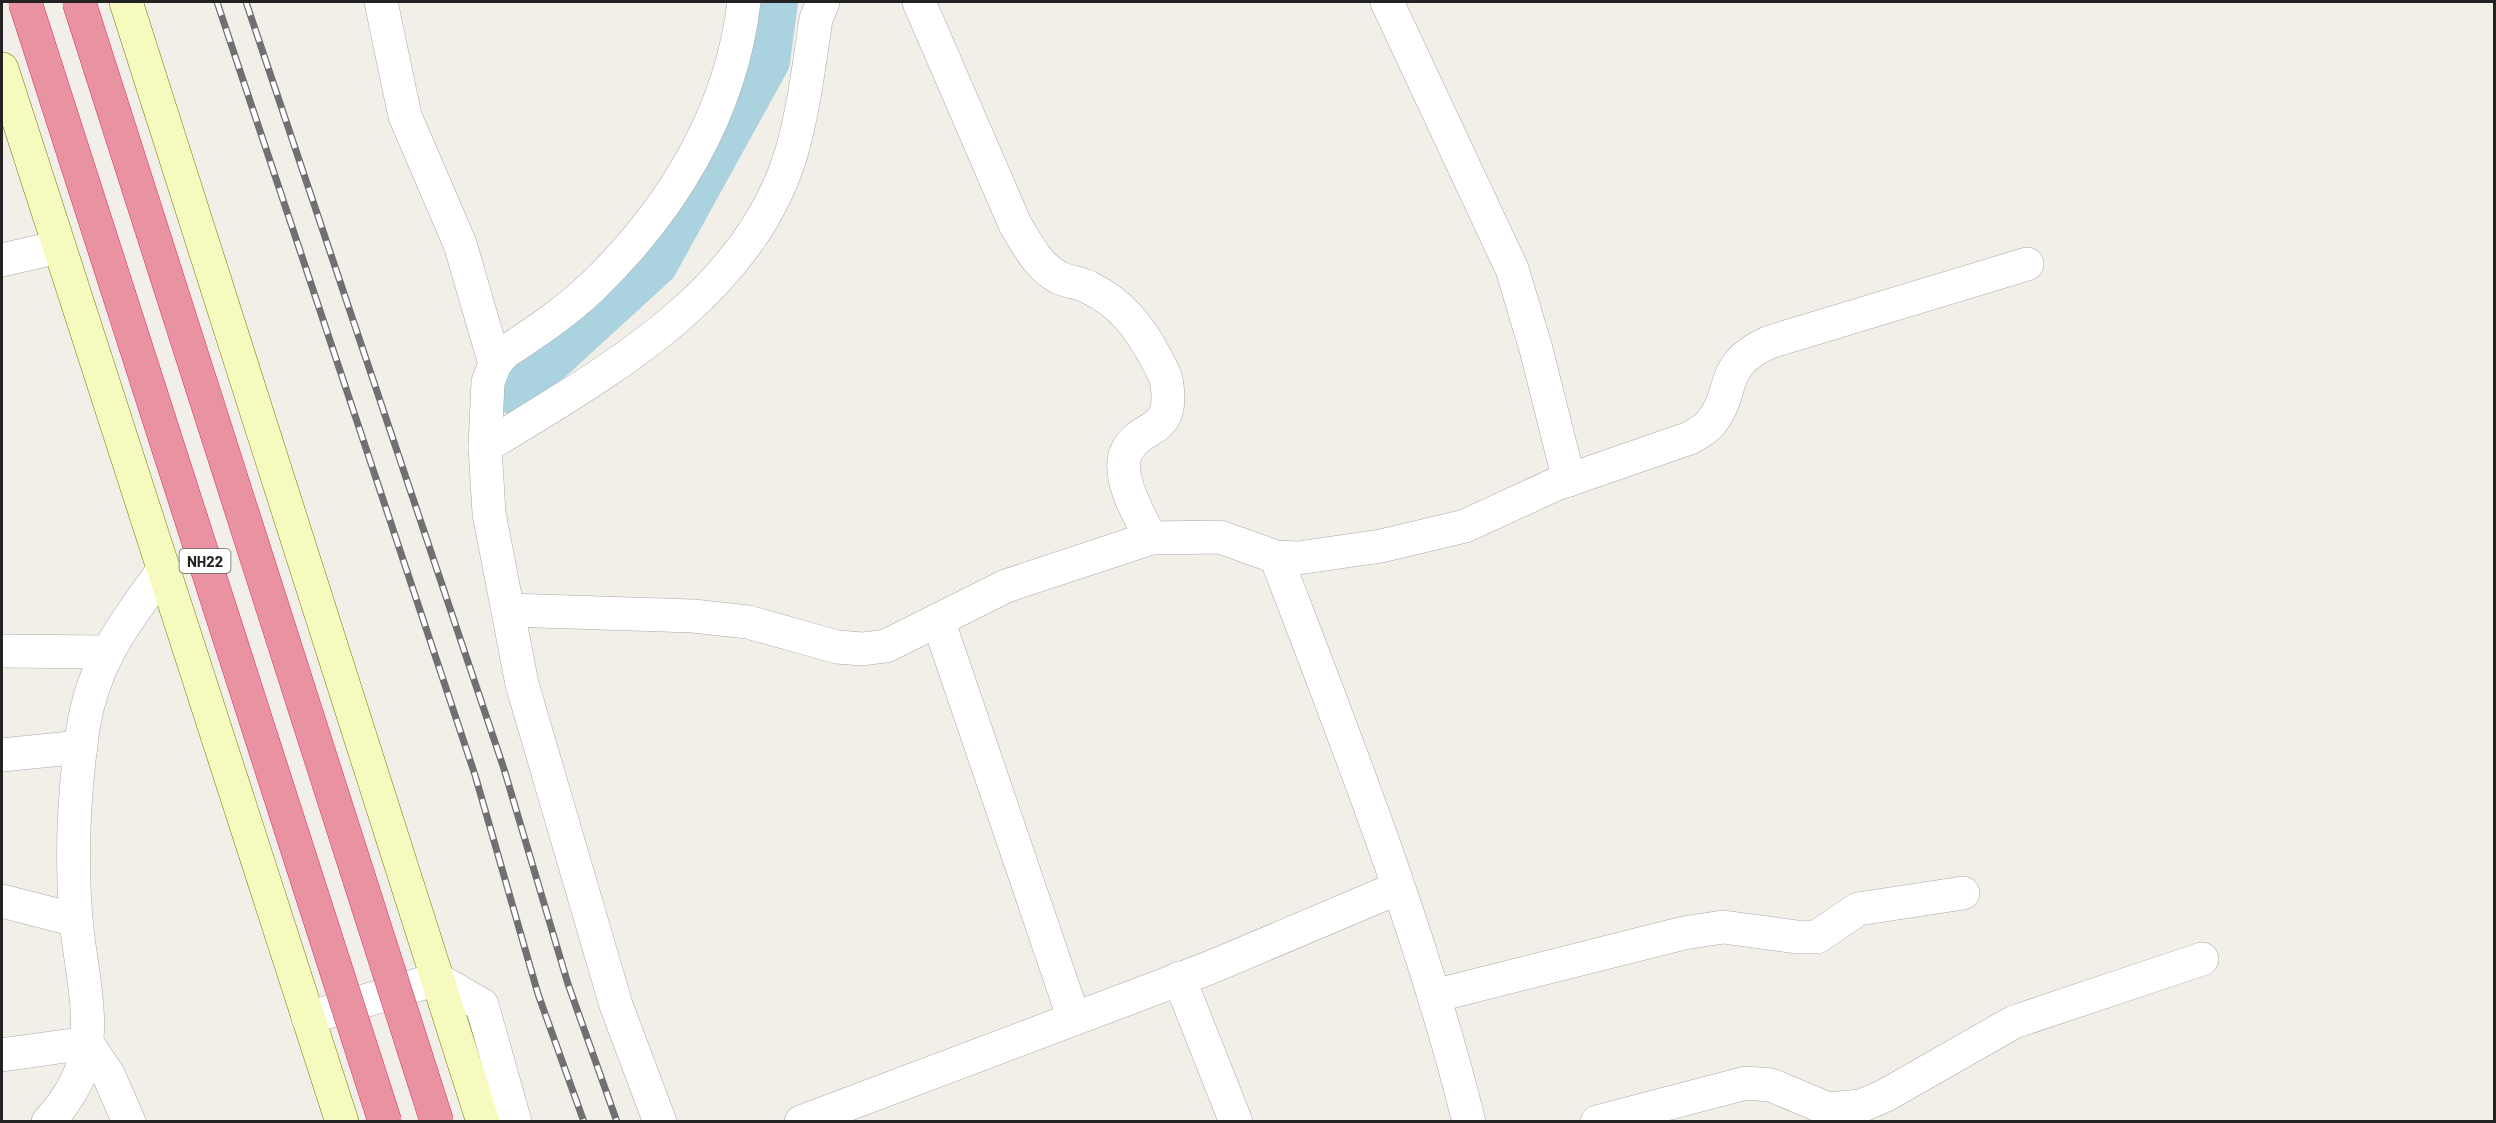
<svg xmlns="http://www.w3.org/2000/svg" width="2496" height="1123" viewBox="0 0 2496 1123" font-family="Barlow,sans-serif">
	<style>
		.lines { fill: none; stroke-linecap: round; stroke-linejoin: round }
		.canal { stroke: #aad3df; stroke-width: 44 }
		.street-casing { stroke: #a9a9a9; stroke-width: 34 }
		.secondary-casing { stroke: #707d05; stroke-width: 34 }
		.street { stroke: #fff; stroke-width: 33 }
		.secondary { stroke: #f7fabf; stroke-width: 33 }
		.rail-casing { stroke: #707070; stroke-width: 7 }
		.rail { stroke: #fff; stroke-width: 4.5; stroke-dasharray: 14; stroke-linecap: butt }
		.highway-bridge-casing { stroke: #dc2a67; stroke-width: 34; stroke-linecap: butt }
		.highway-bridge { stroke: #e892a2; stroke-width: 33 }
		.labels { text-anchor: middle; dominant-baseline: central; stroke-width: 5; stroke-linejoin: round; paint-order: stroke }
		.shield { fill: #fff; stroke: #646464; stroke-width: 1.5 }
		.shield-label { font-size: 15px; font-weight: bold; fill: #222 }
	</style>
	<rect width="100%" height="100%" fill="#f2efe9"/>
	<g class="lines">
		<path class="canal" d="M515 393 656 264 768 61 776 2"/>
		<g class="street-casing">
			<g id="street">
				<path d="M381 2 405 116 460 244 495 364"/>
				<path d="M919 2 1015 224C1026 242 1038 267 1058 277 1067 282 1079 282 1088 287 1121 303 1139 326 1156 358 1159 364 1164 372 1166 379 1177 438 1140 421 1126 453 1116 476 1140 518 1151 538"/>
				<path d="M1387 2 1512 269 1536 349 1569 480"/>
				<path d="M2 260 59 247"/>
				<path d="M485 447C603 374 748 297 791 154 804 110 809 64 816 19L823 2"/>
				<path d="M1276 557C1347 743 1421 929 1469 1122"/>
				<path d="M508 610 693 616 748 622 837 647 862 649 886 646 1006 586 1151 538 1220 537 1276 557 1298 558 1381 546 1465 526 1554 485 1690 438C1696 434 1705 430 1709 425 1738 392 1715 366 1770 342L2027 264"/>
				<path d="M938 620 1074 1019"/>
				<path d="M2 651 106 652"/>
				<path d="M2 755 81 747"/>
				<path d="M2 901 76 920"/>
				<path d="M1179 978 1236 1122"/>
				<path d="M1434 996 1684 933 1723 927 1797 937H1817L1858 909 1963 893"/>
				<path d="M308 1018 437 979 482 1005 515 1122"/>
				<path d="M2 1055 87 1043 109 1076 129 1122"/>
				<path d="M48 1122C64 1105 82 1078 85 1055 93 1010 80 964 76 920 71 857 74 791 83 729 93 662 126 621 164 569"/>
				<path d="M660 1122 616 1005 522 684 489 513 485 447 488 382 495 364 504 353C534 333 566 312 592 287 672 210 731 113 744 2"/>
				<path d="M801 1122 1209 968 1398 888"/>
				<path d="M1597 1122 1746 1083 1771 1085 1828 1109 1861 1106 1886 1095 2014 1022 2202 959"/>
			</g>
		</g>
		<g class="secondary-casing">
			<g id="secondary">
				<path d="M126 2 483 1122"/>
				<path d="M2 69 342 1122"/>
			</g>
		</g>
		<use href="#street" class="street"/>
		<use href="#secondary" class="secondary"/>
		<g class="rail-casing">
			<g id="rail">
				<path d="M217 2 475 775 538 994 584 1122"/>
				<path d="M246 2 504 769 568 984 617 1122"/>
			</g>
		</g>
		<use href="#rail" class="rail"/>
		<g class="highway-bridge-casing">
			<g id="highway-bridge">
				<path d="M25 2 385 1122"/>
				<path d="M79 2 437 1122"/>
			</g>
		</g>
		<use href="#highway-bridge" class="highway-bridge"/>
	</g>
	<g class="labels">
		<rect class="shield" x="179.5" y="549" width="51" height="24" rx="4.5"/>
		<g class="shield-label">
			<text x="205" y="561">NH22</text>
		</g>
	</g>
	<rect width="2496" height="1123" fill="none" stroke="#222222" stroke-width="6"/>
</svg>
